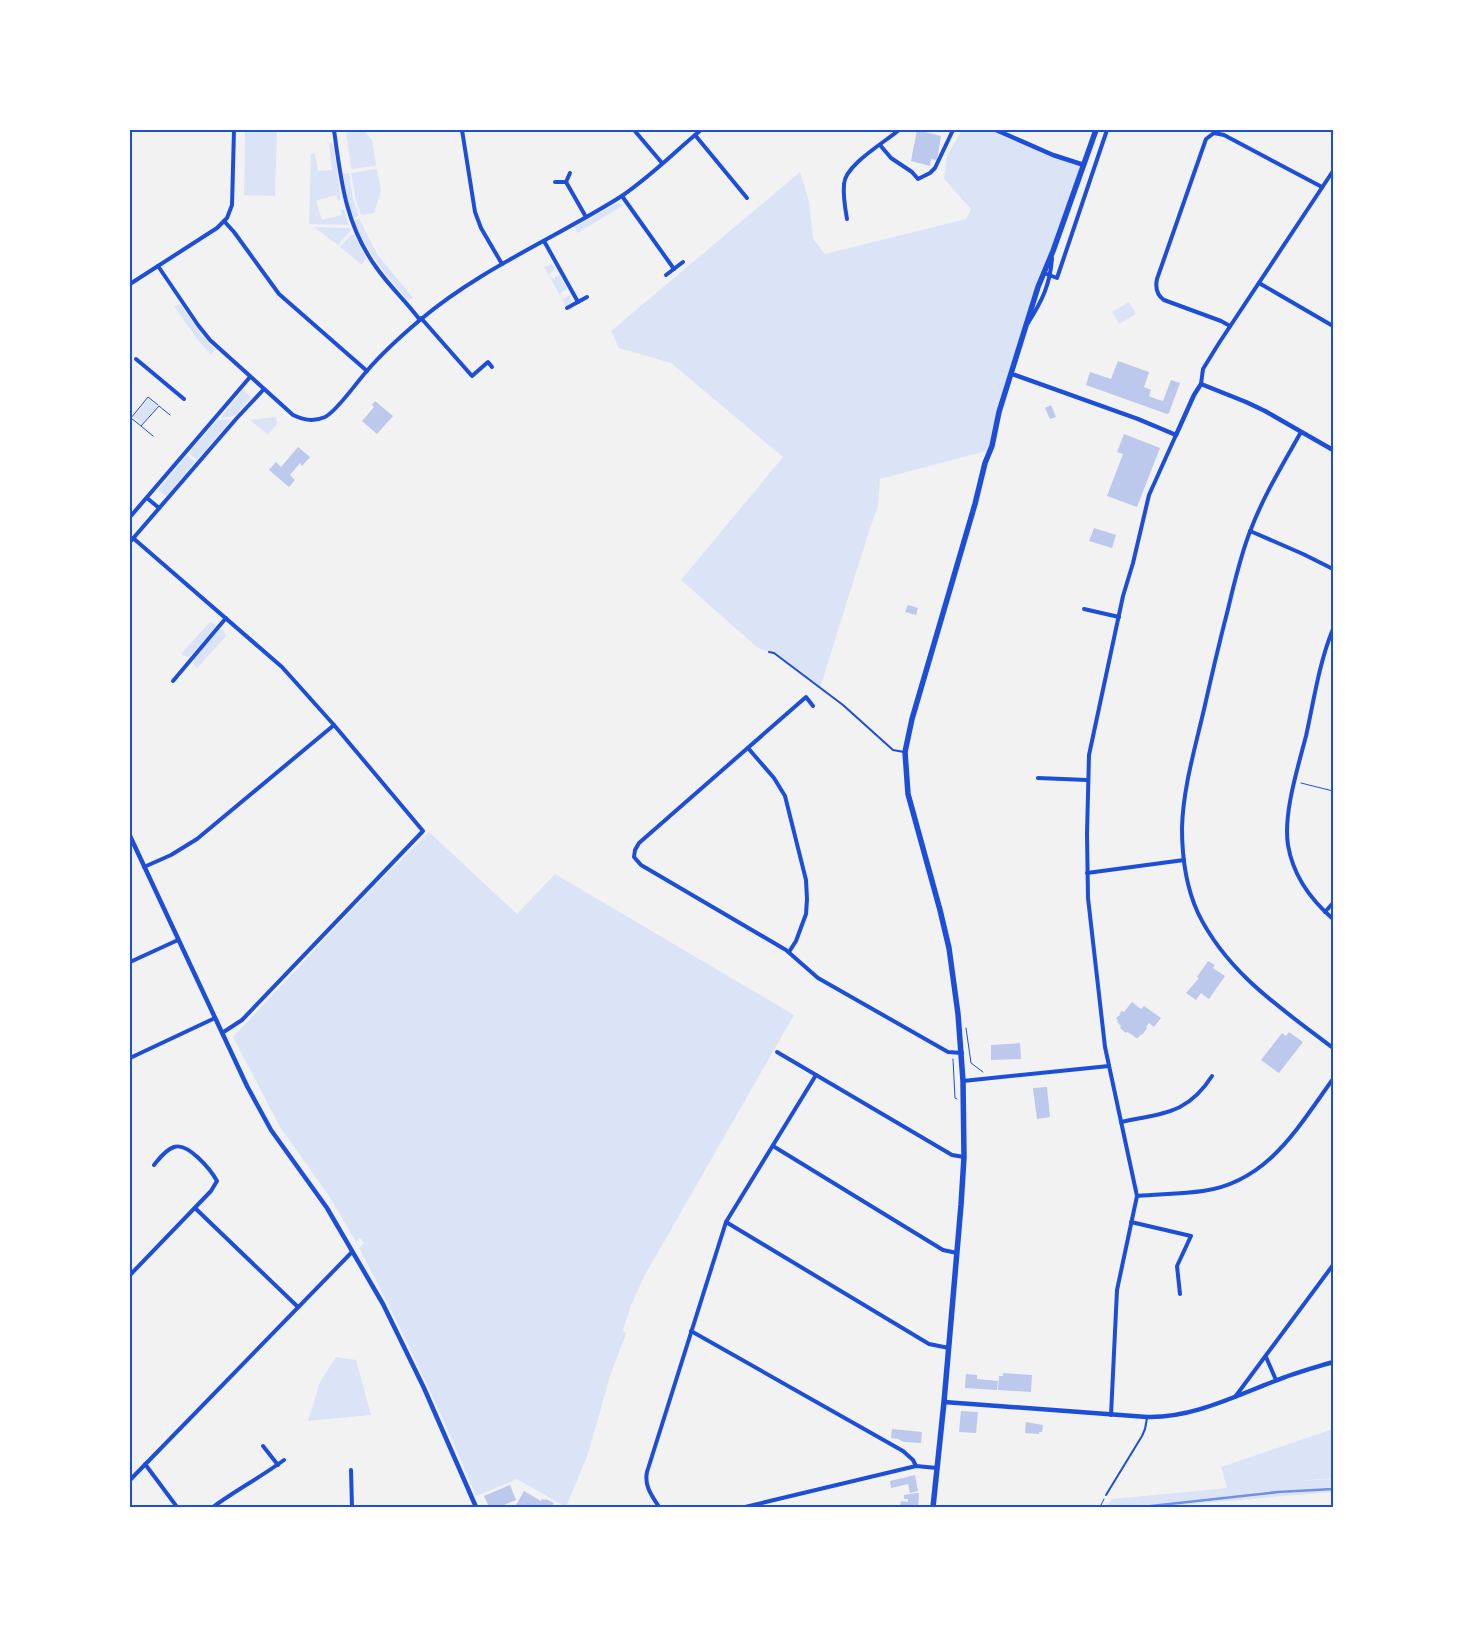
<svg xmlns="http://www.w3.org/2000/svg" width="1463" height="1637" viewBox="0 0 1463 1637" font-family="'Archivo Narrow',sans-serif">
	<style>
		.green { fill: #dbe4f7 }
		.building { fill: #bdc9ec }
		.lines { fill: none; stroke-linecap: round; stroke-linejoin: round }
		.path { stroke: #1d4ed8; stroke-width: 1 }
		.service { stroke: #1d4ed8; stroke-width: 2 }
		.minor { stroke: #1d4ed8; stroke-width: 4 }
		.tertiary { stroke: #1d4ed8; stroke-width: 4.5 }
		.primary { stroke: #1d4ed8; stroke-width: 5.5 }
		.rail { stroke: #7290e2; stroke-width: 2.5 }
		.neatline { fill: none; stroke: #1d4ed8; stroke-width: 2 }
	</style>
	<rect width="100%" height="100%" fill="#f2f2f2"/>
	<g class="green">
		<path d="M245 130H277L275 196 244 195Z"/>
		<path d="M346 130H363L372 140 376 165 375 166 351 169Z"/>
		<path d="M962 130H1000L1053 155 1084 165 1044 273 990 450 880 479 878 507 870 528 820 688 774 653 758 648 681 580 783 457 671 363 619 348 611 331 800 172 809 201 813 239 825 254 966 219 971 209 944 179 947 156Z"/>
		<path d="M329 143 333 144 341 198 338 201 336 195 316 201 322 220 342 215 341 210H344L349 225 309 224 311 154 315 153 318 171 332 170Z"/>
		<path d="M375 169 377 170 381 191 374 213 361 215 356 201 351 173Z"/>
		<path d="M349 173 353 199 359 216 354 218 349 205 343 174Z"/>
		<path d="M619 203 624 205 577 233 575 227 615 204Z"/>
		<path d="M359 218 377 254 413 298 408 300C386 276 367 252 354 221Z"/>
		<path d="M314 227 350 228 351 230 338 245Z"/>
		<path d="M351 235H354L366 258 362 265 340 247Z"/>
		<path d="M552 264 555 269 549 274 552 279 559 275 567 289 560 293 563 299 570 295 571 302 566 306 544 267Z"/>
		<path d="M1129 302 1136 314 1119 324 1112 312Z"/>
		<path d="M180 304 200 333 215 350 211 354 197 339 174 306Z"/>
		<path d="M243 390 251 397 235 416 220 418Z"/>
		<path d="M148 399 157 406 142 424 133 417Z"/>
		<path d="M276 417 277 424 268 435 250 420Z"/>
		<path d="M232 419 197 460 189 453 217 420Z"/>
		<path d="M187 455 195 462 166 496 158 490Z"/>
		<path d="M210 622 215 624 216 626 191 655C188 658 184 657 181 654Z"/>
		<path d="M220 629 223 630 226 636 197 668 194 665V659Z"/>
		<path d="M429 832 517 914 555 874 794 1015 645 1275 631 1305 623 1330 626 1334 611 1373 588 1454 566 1507 517 1479 476 1496C441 1411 402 1329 359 1248L364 1243 360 1238 356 1242 329 1196 280 1127 233 1037 370 891Z"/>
		<path d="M336 1357 356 1360 371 1415 308 1421 320 1382Z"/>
		<path d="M1333 1429V1478L1299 1481 1333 1479V1492L1157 1507H1107L1112 1499 1227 1488 1221 1467Z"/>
	</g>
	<g class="building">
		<path d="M917 130 941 136 937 160 931 159 930 166 911 161Z"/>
		<path d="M1118 361 1149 372 1144 387 1151 390 1149 396 1156 399 1163 401 1171 380 1180 383 1169 413 1167 414 1086 385 1090 372 1111 379Z"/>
		<path d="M375 401 393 416 377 434 362 421 374 407 372 405Z"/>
		<path d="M1051 405 1056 417 1050 419 1045 408Z"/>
		<path d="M1124 434 1160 448 1137 507 1107 496 1123 454 1117 452Z"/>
		<path d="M298 447 310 457 302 466 300 463 290 475 295 480 289 487 269 470 276 462 281 467Z"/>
		<path d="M1094 528 1116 535 1112 548 1089 541Z"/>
		<path d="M908 605 918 608 916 615 905 612Z"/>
		<path d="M1208 961 1215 965 1213 968 1225 976 1209 999 1201 993 1196 1000 1186 993 1199 978 1197 977Z"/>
		<path d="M1132 1002 1141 1009 1144 1006 1161 1018 1154 1027 1149 1023 1146 1027 1147 1028 1142 1035 1141 1034 1138 1038H1136L1131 1034 1127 1032 1126 1033 1120 1028 1121 1026 1117 1022 1118 1021 1116 1018 1118 1016 1121 1015 1119 1014 1122 1011 1124 1012Z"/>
		<path d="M1289 1032 1303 1042 1279 1073 1261 1060 1282 1033 1286 1036Z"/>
		<path d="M1020 1043 1021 1059 991 1060V1045Z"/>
		<path d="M1047 1087 1050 1117 1037 1119 1033 1088Z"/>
		<path d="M1003 1373 1032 1375 1031 1392 998 1390 999 1376H1003Z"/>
		<path d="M966 1374 977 1375V1379L998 1381 997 1390 965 1388Z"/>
		<path d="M961 1411 978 1412 976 1433 959 1432Z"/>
		<path d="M1026 1422 1043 1425 1042 1432H1039V1434L1025 1433Z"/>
		<path d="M892 1429 922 1432 921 1443 904 1442 898 1439 891 1438Z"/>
		<path d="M915 1475 918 1491 910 1493 908 1484 891 1488 890 1481Z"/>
		<path d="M510 1485 516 1500 499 1507H489L484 1496Z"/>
		<path d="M524 1491 541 1501 542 1499 545 1500 546 1499 554 1503 551 1507H515Z"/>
		<path d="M916 1493H919L918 1507H900L901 1501 908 1502V1499H904V1495Z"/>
	</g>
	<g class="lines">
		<g class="path">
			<path d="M141 426 131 418 148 397 158 405"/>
			<path d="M153 436 141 426 159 406 170 415"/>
			<path d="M1301 783 1333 791"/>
			<path d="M966 1028 971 1063 983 1072"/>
			<path d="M953 1059 955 1098 957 1099"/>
			<path d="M1100 1507 1104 1499"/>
		</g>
		<g class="service">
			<path d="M769 652 774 653 843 705 893 750 904 752"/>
			<path d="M1106 1495 1142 1436 1145 1429 1147 1418"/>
		</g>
		<g class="minor">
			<path d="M334 130C341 180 345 224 376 267 389 286 406 301 420 320"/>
			<path d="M462 130 475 212 481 228 502 264"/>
			<path d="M634 130 662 163"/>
			<path d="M695 135 747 198"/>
			<path d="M880 145 891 158 912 172 918 179 930 173 935 168 953 130"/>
			<path d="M555 182H566L570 173"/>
			<path d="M566 182 586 217"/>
			<path d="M622 196 674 269"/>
			<path d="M847 219C845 208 843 195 844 184 845 165 885 142 899 130"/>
			<path d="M224 221 234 232 279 294 367 371"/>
			<path d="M544 241 578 302"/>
			<path d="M158 266 198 325 210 340 293 415C303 420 314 422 325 417 337 411 356 383 366 372 382 353 401 336 420 320 479 270 551 240 617 199 647 180 673 153 701 130"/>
			<path d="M1044 273 1057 278 1107 130"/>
			<path d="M666 275 683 262"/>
			<path d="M1259 283 1333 326"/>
			<path d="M130 284 217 228 227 218 232 205 234 130"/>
			<path d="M567 308 587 297"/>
			<path d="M421 318 472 376 488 362 492 367"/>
			<path d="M1028 323C1042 301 1050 285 1052 258"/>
			<path d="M1230 326 1221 321 1164 300C1157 295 1155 288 1157 279L1206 139 1214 133 1224 135 1322 187"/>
			<path d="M136 359 184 399"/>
			<path d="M1201 384 1203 369 1219 343 1333 171"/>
			<path d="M1301 432C1283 464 1264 495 1251 529 1240 556 1234 585 1227 613 1219 644 1212 674 1205 705 1196 745 1183 787 1182 828 1182 856 1186 887 1198 913 1227 973 1282 1009 1333 1048"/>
			<path d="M147 498 159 508"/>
			<path d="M130 517 250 377"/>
			<path d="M1250 531 1303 554 1333 569"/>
			<path d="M133 538 282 667 334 725 423 831 242 1020 222 1033"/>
			<path d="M130 542 236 419 264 389"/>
			<path d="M1084 609 1119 617"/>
			<path d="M1333 629C1319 663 1314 700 1306 736 1298 767 1283 814 1288 845 1293 876 1310 899 1333 919"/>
			<path d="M173 681 226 618"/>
			<path d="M813 706 806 697 639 843 635 850 634 857 641 865 786 950 818 978 948 1052 962 1053"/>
			<path d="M748 748 774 778 785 796 806 880 807 899 806 914 796 941 789 952"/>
			<path d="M1038 778 1087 780"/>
			<path d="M144 867 171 855 197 839 334 725"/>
			<path d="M1087 873 1184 860"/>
			<path d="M1325 912 1333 903"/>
			<path d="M130 962 178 940"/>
			<path d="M777 1052 952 1155 964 1157"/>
			<path d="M130 1058 215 1018"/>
			<path d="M963 1081 1109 1066"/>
			<path d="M1121 1122C1162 1113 1187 1115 1212 1076"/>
			<path d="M773 1146 943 1250 957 1253"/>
			<path d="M1137 1196C1159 1194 1181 1194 1203 1191 1268 1182 1298 1127 1333 1079"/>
			<path d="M195 1208 298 1307"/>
			<path d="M726 1222 929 1344 949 1348"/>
			<path d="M1131 1222 1191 1236 1177 1266 1180 1294"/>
			<path d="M130 1275 211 1191 217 1181C211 1170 188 1142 174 1147 165 1150 159 1159 154 1165"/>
			<path d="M691 1331 903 1451 913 1460 916 1466"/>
			<path d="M1266 1357 1276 1380"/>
			<path d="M1235 1397 1333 1265"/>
			<path d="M1111 1415 1117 1290 1137 1196 1105 1047 1088 898 1087 834 1089 755 1123 596 1133 563 1149 495 1176 435"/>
			<path d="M263 1446 278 1465"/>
			<path d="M145 1464 177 1507"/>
			<path d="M351 1470 352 1507"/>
			<path d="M130 1480 352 1252"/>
			<path d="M213 1507C236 1490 261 1477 284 1460"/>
			<path d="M659 1507C652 1496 644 1486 647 1472L726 1222 816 1075"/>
			<path d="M745 1507 916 1466 937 1468"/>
		</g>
		<g class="tertiary">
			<path d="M996 130 1053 155 1084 165"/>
			<path d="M1012 374 1138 419 1176 435 1194 395 1201 384 1246 402 1265 411 1333 450"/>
			<path d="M130 836 247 1086 271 1130 327 1208 383 1304 424 1388 476 1507"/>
			<path d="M944 1402 1147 1417C1192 1418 1233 1397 1275 1381 1294 1373 1313 1368 1333 1362"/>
		</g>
		<path class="primary" d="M933 1507 944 1402 961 1205 964 1157 963 1081 958 1014 949 948 940 910 908 794 905 752 912 719 975 504 985 463 992 446 999 412 1038 287 1053 251 1096 130"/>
		<path class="rail" d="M1142 1507 1278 1492 1333 1489"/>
	</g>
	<rect width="1463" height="1637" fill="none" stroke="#ffffff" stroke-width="262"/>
	<rect x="131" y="131" width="1201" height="1375" class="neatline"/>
</svg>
